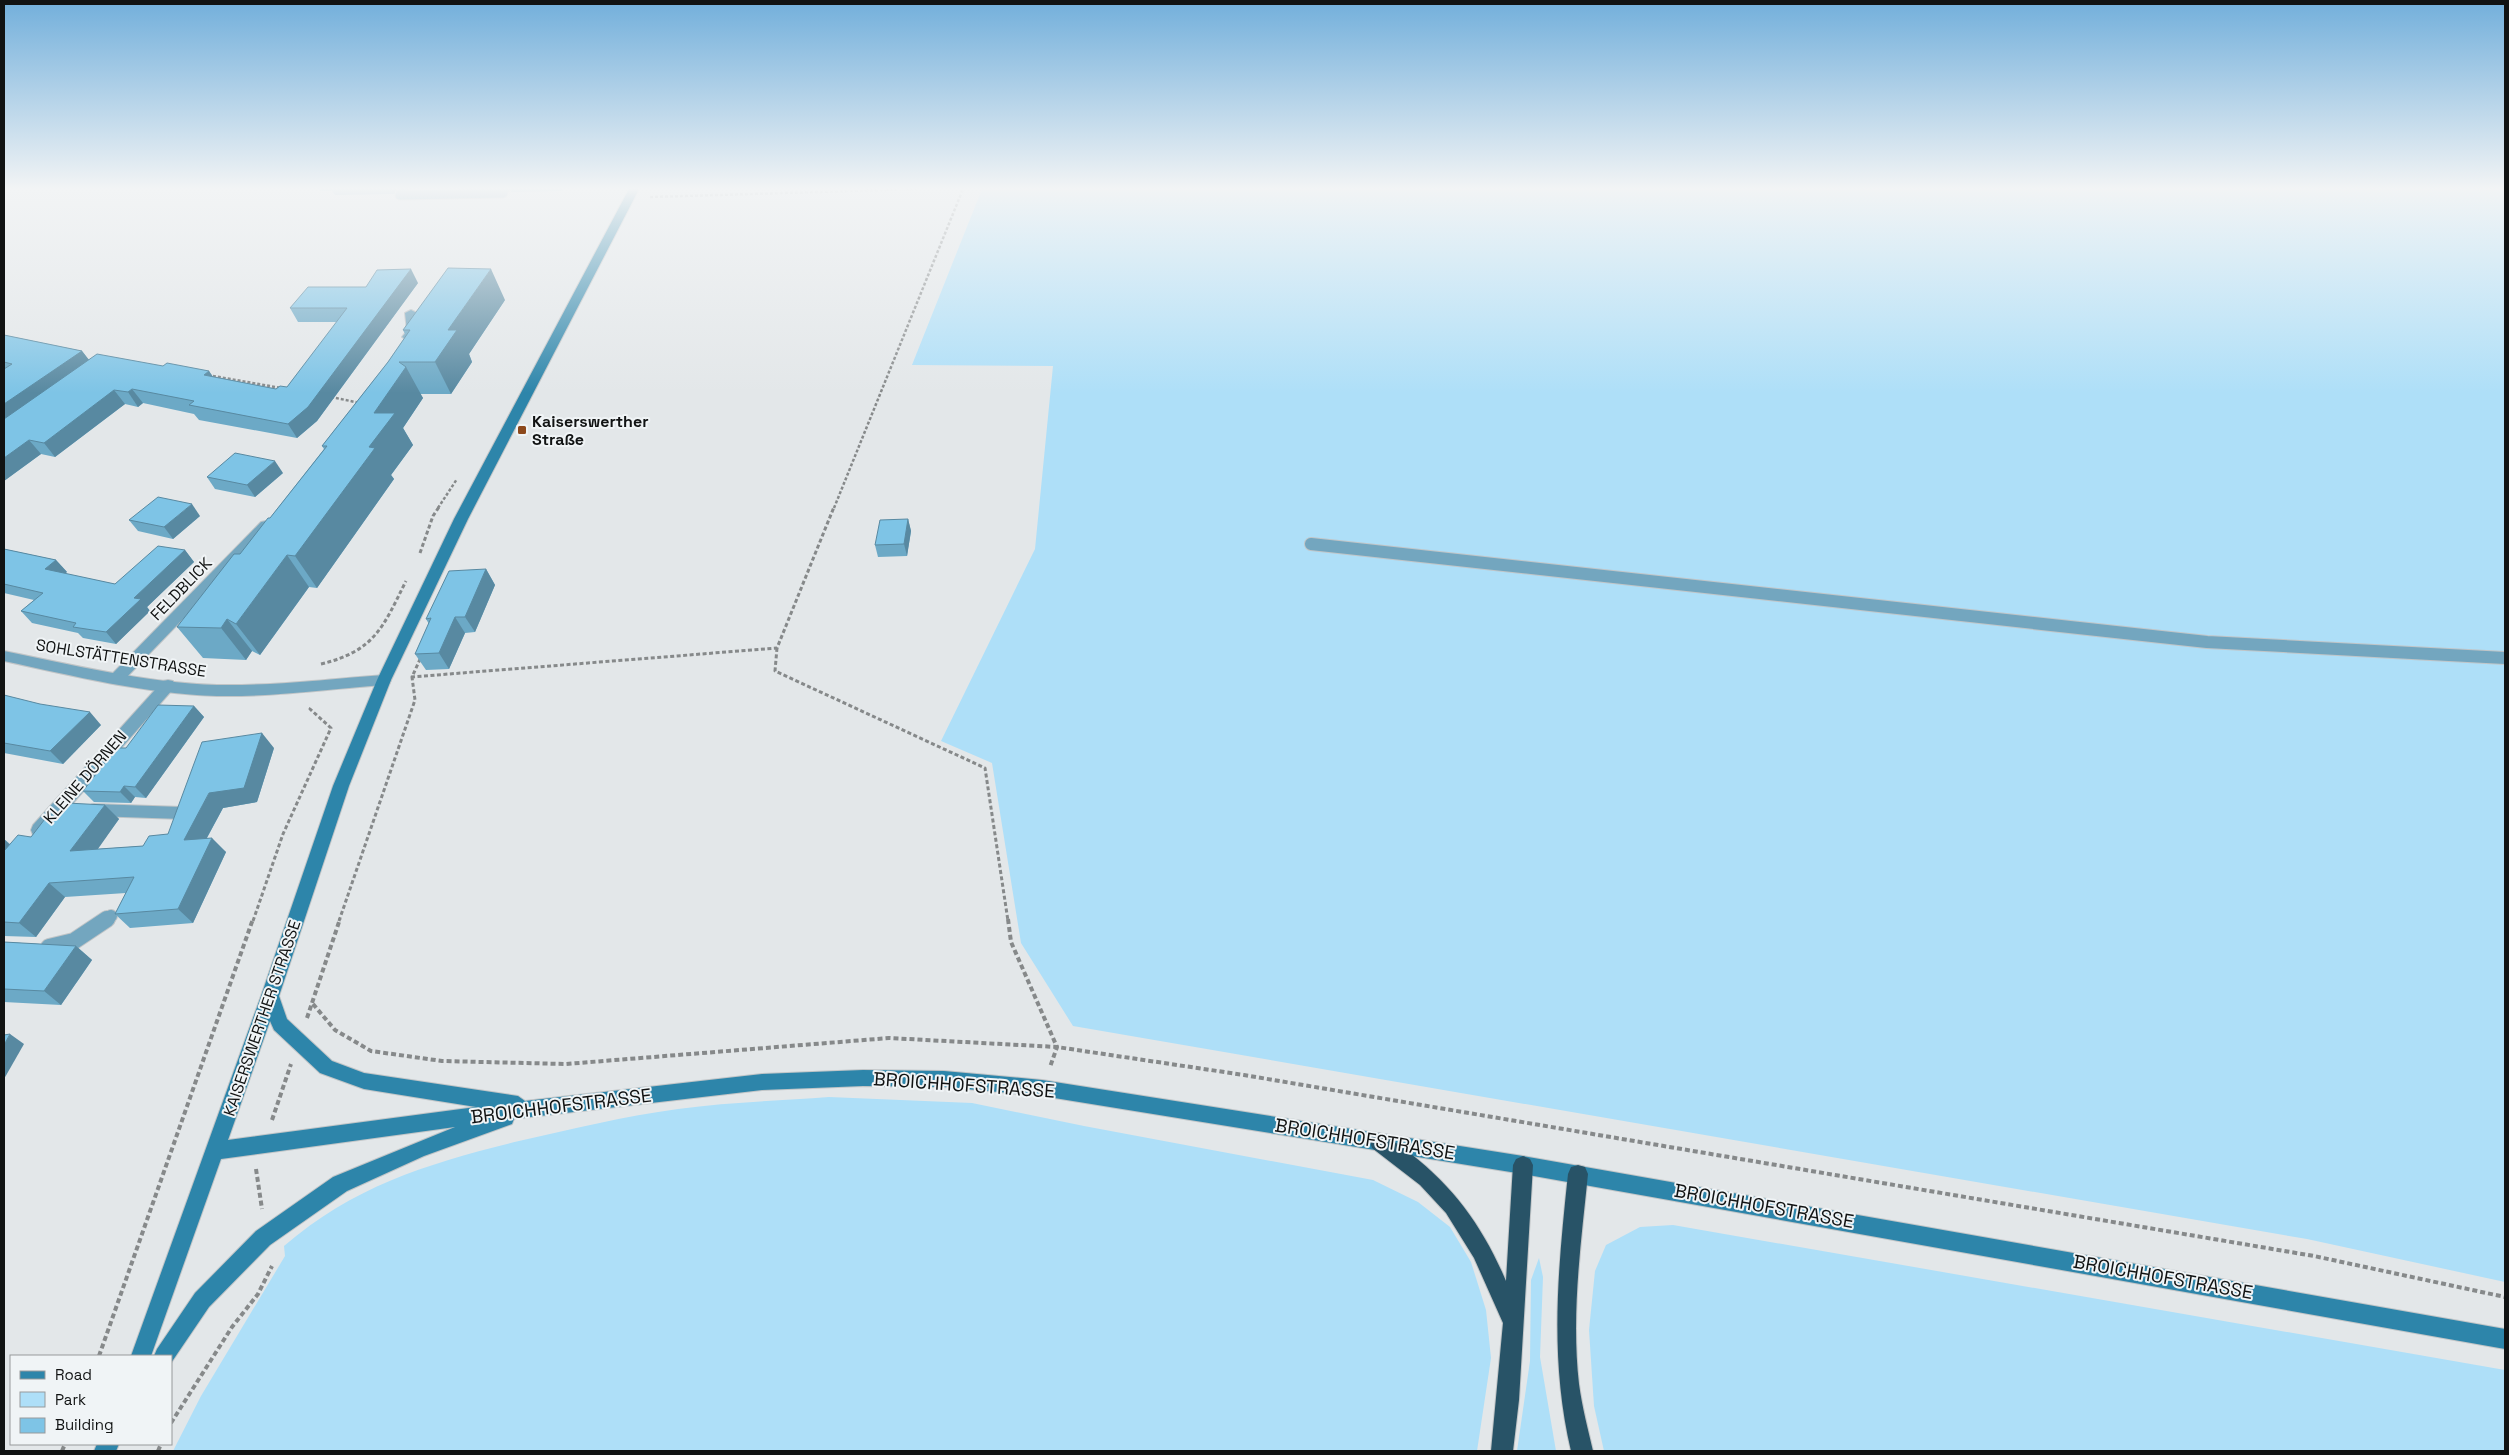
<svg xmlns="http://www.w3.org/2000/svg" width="2509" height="1455" viewBox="0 0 2509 1455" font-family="'Space Grotesk',sans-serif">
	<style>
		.green { fill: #aedff8 }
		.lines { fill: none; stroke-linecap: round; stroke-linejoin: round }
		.service-far2-casing { stroke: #c1c5c7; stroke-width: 11 }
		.service-far1-casing { stroke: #c1c5c7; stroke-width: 14 }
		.service-casing { stroke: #c1c5c7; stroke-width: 18 }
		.minor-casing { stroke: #c1c5c7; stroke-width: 2 }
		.tertiary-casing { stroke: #c1c5c7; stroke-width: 2 }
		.secondary-casing { stroke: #c1c5c7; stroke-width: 2 }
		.motorway-casing { stroke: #c1c5c7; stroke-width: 2 }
		.path-far2 { stroke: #86898a; stroke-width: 2.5; stroke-dasharray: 3 2; stroke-linecap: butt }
		.path-far1 { stroke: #86898a; stroke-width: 3; stroke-dasharray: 4 2.5; stroke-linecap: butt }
		.path { stroke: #86898a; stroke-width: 4; stroke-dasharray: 5 3; stroke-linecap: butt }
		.service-far2 { stroke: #73a6bf; stroke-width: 9 }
		.service-far1 { stroke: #73a6bf; stroke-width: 12 }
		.service { stroke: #73a6bf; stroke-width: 16 }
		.minor { fill: #73a6bf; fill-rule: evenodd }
		.tertiary { fill: #73a6bf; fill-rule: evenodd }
		.secondary { fill: #2d85aa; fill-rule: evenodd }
		.motorway { fill: #285367; fill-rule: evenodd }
		.wall { fill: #6ca9c6 }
		.shaded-wall { fill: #5889a1 }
		.building { fill: #7ec4e6; stroke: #5889a1 }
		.poi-dot { fill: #8c481b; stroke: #f0f4f6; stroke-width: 2 }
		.labels { text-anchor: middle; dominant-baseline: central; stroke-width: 4; stroke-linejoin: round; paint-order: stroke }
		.poi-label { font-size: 16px; font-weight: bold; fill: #111313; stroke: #f0f4f6; text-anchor: start }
		.street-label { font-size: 16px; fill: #111313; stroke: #f0f4f6 }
		.near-street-label { font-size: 19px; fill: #111313; stroke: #f0f4f6 }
	</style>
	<rect width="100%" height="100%" fill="#e3e7e9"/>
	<g class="green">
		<path d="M982 189H2505V1282L2307 1239 1073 1026 1021 943 992 763 941 741 1035 549 1053 366 912 365Z"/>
		<path d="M829 1097 972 1103 1084 1126 1373 1180 1418 1202 1450 1227 1471 1262 1486 1310 1491 1358 1477 1451H173L201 1396 285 1256 284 1246C355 1185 430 1163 519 1141 572 1129 625 1116 678 1109 728 1102 779 1101 829 1097Z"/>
		<path d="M1673 1225 2505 1370V1451H1604L1594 1406 1589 1330 1595 1271 1606 1245 1640 1227Z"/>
		<path d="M1539 1258 1543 1277 1540 1357 1556 1451H1517L1530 1361 1531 1280Z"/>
	</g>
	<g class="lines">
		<g class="service-far2-casing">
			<path id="service-far2" d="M404 189 400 195 503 193"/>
		</g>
		<g class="service-far1-casing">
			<g id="service-far1">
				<path d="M1311 544 2207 642 2505 658"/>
				<path d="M94 810 182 813"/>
				<path d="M105 921 111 916"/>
			</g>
		</g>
		<g class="service-casing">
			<path id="service" d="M49 947 74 941 107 919"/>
		</g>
		<g class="minor-casing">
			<g id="minor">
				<path d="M501 189H511L503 196 498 193Z"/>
				<path d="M411 310 417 313 419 331 412 339 408 340 402 337 407 331 405 313Z"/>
				<path d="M266 521 271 522 273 525 271 528 122 682H112L110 678 112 674 261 522Z"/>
				<path d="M168 680 173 681 175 685 173 689 45 835 39 836 33 835 31 830 33 825 163 681Z"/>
			</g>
		</g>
		<g class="tertiary-casing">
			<path id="tertiary" d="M4 651C74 665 146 683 217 685 273 686 329 679 384 675L389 676 391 680 389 684 384 685C329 689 273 697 217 696 146 694 74 676 4 661Z"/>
		</g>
		<g class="secondary-casing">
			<g id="secondary">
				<path d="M629 189H639L468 519 391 680 349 786 279 996 287 1019 332 1061 364 1073 518 1096 525 1101 762 1074 863 1070 944 1071 1042 1080 1523 1156 2505 1329V1349L1523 1174 1042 1096 944 1087 863 1086 762 1090 514 1119 512 1124 424 1156 347 1191 270 1245 209 1307 171 1363V1356H154L157 1349 195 1293 256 1231 333 1177 455 1127 221 1159 151 1356H131L261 996 333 786 377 680 454 519ZM270 1021 274 1030 320 1073 364 1089 476 1107 228 1140Z"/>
				<path d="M97 1444H119L116 1451H94Z"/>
			</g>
		</g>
		<g class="motorway-casing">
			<g id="motorway">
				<path d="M1379 1133C1391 1138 1401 1147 1411 1154 1455 1188 1484 1229 1506 1281L1513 1165 1516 1159 1523 1156 1530 1159 1533 1165 1519 1400 1513 1451H1491L1503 1323 1474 1258 1446 1213 1420 1185 1372 1148 1370 1142 1372 1136Z"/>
				<path d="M1578 1165 1585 1167 1588 1174C1581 1243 1571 1314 1579 1384 1582 1407 1588 1429 1593 1451H1571C1549 1357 1558 1269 1568 1174L1571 1167Z"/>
			</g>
		</g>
		<g class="path-far2">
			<path d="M650 197 916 189"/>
			<path d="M208 375 281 388"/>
			<path d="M331 397 360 403"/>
			<path d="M438 508 457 479"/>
			<path d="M834 508 963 189"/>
		</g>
		<g class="path-far1">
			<path d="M420 553 433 516 439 507"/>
			<path d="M777 648 775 671 985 768 1008 921"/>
			<path d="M321 664C375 651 383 627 406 581"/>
			<path d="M411 677 777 648 834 507"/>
			<path d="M253 921 283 834 331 728 310 709 312 706"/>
			<path d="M339 921 415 700 412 677 421 657"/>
		</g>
		<g class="path">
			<path d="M1008 919 1011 942 1057 1047 1050 1067"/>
			<path d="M313 1004 335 1030 371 1051 442 1061 566 1064 889 1038 1057 1047 1244 1075 2314 1256 2505 1297"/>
			<path d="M307 1018 340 919"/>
			<path d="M272 1120 291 1064"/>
			<path d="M256 1169 262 1209"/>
			<path d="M99 1356 253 919"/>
			<path d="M171 1423 232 1327 258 1294 272 1266"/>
			<path d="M62 1451 65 1444"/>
			<path d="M158 1451 161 1444"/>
		</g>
		<use href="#service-far2" class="service-far2"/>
		<use href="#service-far1" class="service-far1"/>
		<use href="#service" class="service"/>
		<use href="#minor" class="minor"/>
		<use href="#tertiary" class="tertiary"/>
		<use href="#secondary" class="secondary"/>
		<use href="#motorway" class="motorway"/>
	</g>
	<g class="wall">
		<path d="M319 189H396L394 194 335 195 332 191H320Z"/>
		<path d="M510 189H563L562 191 511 192Z"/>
		<path d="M418 283 317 421 297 438 199 420 194 414 143 403 138 407 125 404 55 457 41 454 4 481V335L82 351 88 359 209 371 213 377 276 389 287 387 337 322H298L290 308 366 287Z"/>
		<path d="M505 300 469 354 472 362 451 394H420L423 398 403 428 413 445 391 475 394 479 317 588 309 587 260 655 252 651 246 660 203 658 177 627 270 518 324 449 322 446 388 362 406 336 403 330Z"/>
		<path d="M283 473 255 497 215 489 207 477Z"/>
		<path d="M200 516 173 539 138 531 129 520Z"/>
		<path d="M908 519 911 531 907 556 878 557 875 545Z"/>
		<path d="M4 549 56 560 67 572 64 574 115 584 185 550 194 562 147 607 150 611 116 644 83 638 78 633 32 623 21 611 34 600 4 593Z"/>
		<path d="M486 569 495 585 475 632 465 633 449 669 426 670 415 654 429 624 426 619Z"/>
		<path d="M4 695 101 725 63 764 4 753Z"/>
		<path d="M194 706 204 717 146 798 135 797 131 803 94 802 83 791 126 748Z"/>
		<path d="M274 748 257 802 223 808 207 838 226 852 193 923 130 928 115 914 126 893 65 897 36 937 4 936V839L10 844 31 837 58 815 105 805 119 819 97 849 143 846 168 834Z"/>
		<path d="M4 942 76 946 92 960 61 1005 4 1002Z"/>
	</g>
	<g class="shaded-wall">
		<path d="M392 189H396L394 194Z"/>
		<path d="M411 269 418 283 317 421 297 438 288 424Z"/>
		<path d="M491 269 505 300 469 354 472 362 451 394 435 362 448 330Z"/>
		<path d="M82 351 93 365 4 427V404Z"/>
		<path d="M406 367 423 398 403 428 413 445 391 475 394 479 317 588 295 556 369 447 374 413Z"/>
		<path d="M209 371 219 386 204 375Z"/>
		<path d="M132 389 143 403 138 407 128 392Z"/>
		<path d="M114 390 125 404 55 457 44 443Z"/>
		<path d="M29 440 41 454 4 481V458Z"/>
		<path d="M275 461 283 473 255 497 247 485Z"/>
		<path d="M192 504 200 516 173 539 164 527Z"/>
		<path d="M908 519 911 531 907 556 904 544Z"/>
		<path d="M185 550 194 562 147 607 150 611 116 644 106 632 134 598Z"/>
		<path d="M287 555 309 587 260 655 236 624Z"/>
		<path d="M56 560 67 572 55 581 45 569Z"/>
		<path d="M486 569 495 585 475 632 465 617Z"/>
		<path d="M455 617 465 633 449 669 439 653Z"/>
		<path d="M227 619 252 651 246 660 221 628Z"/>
		<path d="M194 706 204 717 146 798 135 787Z"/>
		<path d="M90 712 101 725 63 764 50 751Z"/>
		<path d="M262 733 274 748 257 802 223 808 198 854 184 840 209 793Z"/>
		<path d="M124 786 135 797 131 803 120 792Z"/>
		<path d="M105 805 119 819 86 866 70 851Z"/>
		<path d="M212 838 226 852 193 923 178 909Z"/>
		<path d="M4 839 12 847 4 857Z"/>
		<path d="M49 883 65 897 36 937 19 923Z"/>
		<path d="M76 946 92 960 61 1005 44 991Z"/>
		<path d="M10 1034 24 1044 4 1079V1045Z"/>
	</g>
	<g class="building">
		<path d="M448 268 491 269 448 330H457L435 362H399L406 367 374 413H395L369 447 375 448 295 556 287 555 236 624 227 619 221 628 177 627 234 554H240L268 518H270L327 446H322L388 362 410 330H403Z"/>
		<path d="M411 269 308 407 288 424 189 405 194 401 132 389 128 392 114 390 44 443 29 440 4 458V419L97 354 163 366 167 363 209 371 204 375 276 389 280 386 287 387 347 308H290L308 287H366L377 270Z"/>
		<path d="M4 335 82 351 4 404V369L12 364 4 362Z"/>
		<path d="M235 453 275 461 247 485 207 477Z"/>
		<path d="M158 497 192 504 164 527 129 520Z"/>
		<path d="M908 519 904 544 875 545 880 520Z"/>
		<path d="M158 546 185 550 134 598 141 599 106 632 73 627 76 623 21 611 43 593 4 584V549L56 560 45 569 115 584Z"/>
		<path d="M486 569 465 617H455L439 653 415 654 431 618 426 619 449 571Z"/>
		<path d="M4 695 40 704 90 712 50 751 4 743Z"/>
		<path d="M158 705 194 706 135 787 124 786 120 792 83 791 116 748H126Z"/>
		<path d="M262 733 244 788 209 793 184 840 212 838 178 909 115 914 134 877 49 883 19 923 4 922V851L18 835 31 837 48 815H58L67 803 105 805 70 851 143 846 149 836 168 834 202 742Z"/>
		<path d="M4 942 76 946 44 991 4 989Z"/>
		<path d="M10 1034 4 1045V1035Z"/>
	</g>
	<linearGradient id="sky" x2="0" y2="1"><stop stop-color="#72afdb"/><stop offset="0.48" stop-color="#f2f4f5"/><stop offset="1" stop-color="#f2f4f5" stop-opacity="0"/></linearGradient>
	<rect width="2509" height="393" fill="url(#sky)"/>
	<rect class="poi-dot" x="517" y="425" width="10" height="10" rx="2.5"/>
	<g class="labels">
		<g class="poi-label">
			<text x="532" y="421">Kaiserswerther<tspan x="532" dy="18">Straße</tspan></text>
		</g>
		<g class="street-label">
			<text transform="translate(181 589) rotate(-46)">FELDBLICK</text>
			<text transform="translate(121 658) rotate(9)">SOHLSTÄTTENSTRASSE</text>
			<text transform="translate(85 777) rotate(-49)">KLEINE DÖRNEN</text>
			<text transform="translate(262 1018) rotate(-71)">KAISERSWERTHER STRASSE</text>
		</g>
		<g class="near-street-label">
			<text transform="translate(964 1085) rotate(4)">BROICHHOFSTRASSE</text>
			<text transform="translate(561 1106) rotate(-7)">BROICHHOFSTRASSE</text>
			<text transform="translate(1365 1139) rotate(9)">BROICHHOFSTRASSE</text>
			<text transform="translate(1764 1206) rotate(10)">BROICHHOFSTRASSE</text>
			<text transform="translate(2163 1277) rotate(10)">BROICHHOFSTRASSE</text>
		</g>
	</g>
	<rect width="2509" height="1455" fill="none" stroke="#111313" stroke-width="10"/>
	<rect x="10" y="1355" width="162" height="90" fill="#f0f4f6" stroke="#979a9b"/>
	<rect x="20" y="1371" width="25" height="8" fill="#2d85aa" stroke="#979a9b"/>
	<text x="55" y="1380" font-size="15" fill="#111313">Road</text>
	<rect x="20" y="1392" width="25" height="15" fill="#aedff8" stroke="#979a9b"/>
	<text x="55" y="1405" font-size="15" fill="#111313">Park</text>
	<rect x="20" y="1418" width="25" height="15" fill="#7ec4e6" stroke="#979a9b"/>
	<text x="55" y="1430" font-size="15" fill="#111313">Building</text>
</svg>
